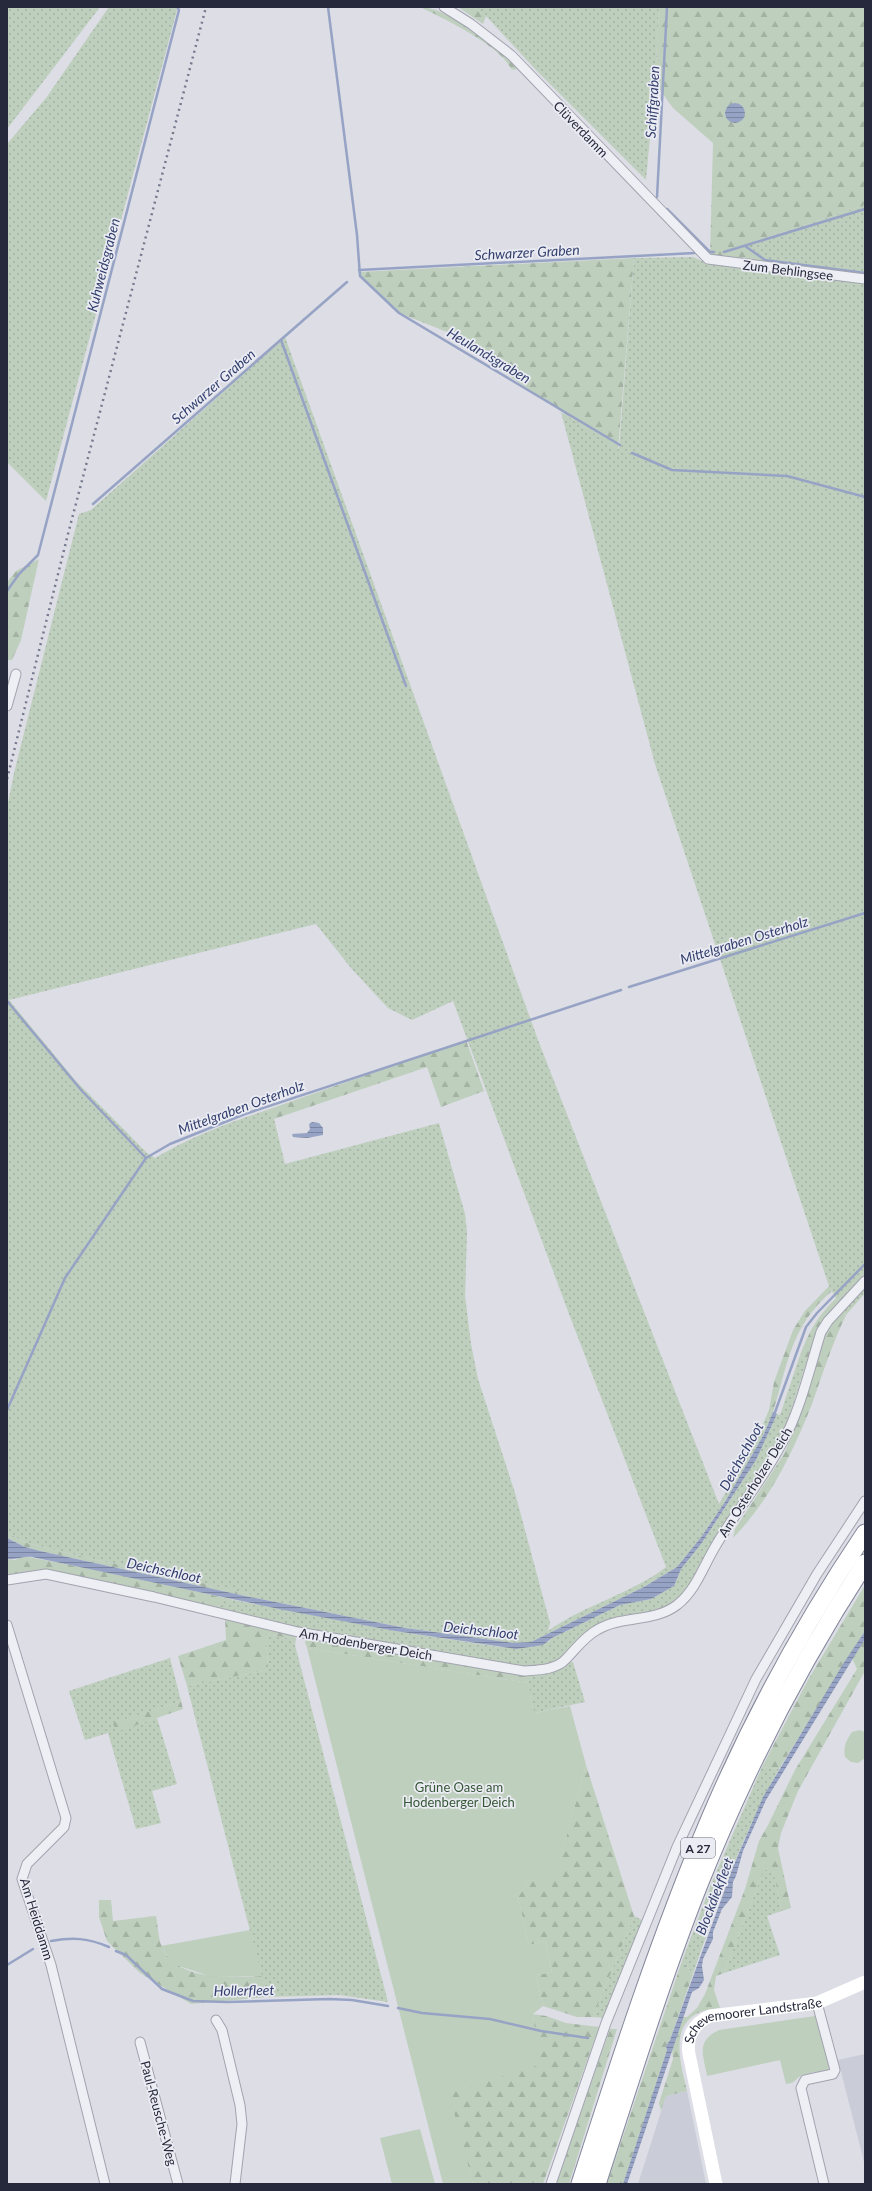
<svg xmlns="http://www.w3.org/2000/svg" width="872" height="2191" viewBox="0 0 872 2191" font-family="Lato,sans-serif">
	<style>
		.built { fill: #caccd7 }
		.grass { fill: url(#grass-dots); fill-rule: evenodd }
		.forest { fill: url(#forest-firs) }
		.green { fill: #becfbd }
		.water { fill: url(#water-rules) }
		.lines { fill: none; stroke-linecap: round; stroke-linejoin: round }
		.stream { stroke: #97a3c5; stroke-width: 2.5 }
		.street-casing { stroke: #a2a3af; stroke-width: 11 }
		.highway-casing { stroke: #84889b; stroke-width: 19 }
		.street { stroke: #eeeff4; stroke-width: 9 }
		.secondary { stroke: #fff; stroke-width: 13 }
		.highway { stroke: #fff; stroke-width: 17 }
		.rail { stroke: #767a8e; stroke-width: 2.5; stroke-dasharray: 2 4; stroke-linecap: butt }
		.labels { text-anchor: middle; dominant-baseline: central; stroke-width: 3.5; stroke-linejoin: round; paint-order: stroke }
		.shield { fill: #ebecf3; stroke: #616472; stroke-width: 1 }
		.shield-label { font-size: 12px; font-weight: bold; fill: #26293b }
		.street-label { font-size: 13px; fill: #26293b; stroke: #ebecf3 }
		.park-label { font-size: 13px; fill: #345635; stroke: #ebecf3 }
		.water-label { font-size: 14px; font-style: italic; fill: #323f6d; stroke: #ebecf3 }
	</style>
	<defs>
		<pattern id="grass-dots" width="8" height="8" patternUnits="userSpaceOnUse"><rect width="8" height="8" fill="#becfbd"/><path d="M2 2h.1M6 6h.1" fill="none" stroke="#a3b2a3" stroke-width="1.8" stroke-linecap="round"/></pattern>
		<pattern id="forest-firs" width="22" height="20" patternUnits="userSpaceOnUse"><rect width="22" height="20" fill="#becfbd"/><path d="M5 1l3.5 6h-7zM16 11l3.5 6h-7z" fill="#a3b2a3"/></pattern>
		<pattern id="water-rules" width="6" height="5" patternUnits="userSpaceOnUse"><rect width="6" height="5" fill="#97a3c5"/><path d="M0 2.5h6" fill="none" stroke="#7b85a1"/></pattern>
	</defs>
	<rect width="100%" height="100%" fill="#dcdde5"/>
	<g class="built">
		<path d="M865 2054V2166L838 2060Z"/>
		<path d="M687 2091 706 2184H638L666 2096Z"/>
	</g>
	<g class="grass">
		<path d="M7 7H100L7 129Z"/>
		<path d="M109 7H175L177 10 46 501 7 462V144L46 98Z"/>
		<path d="M472 7H659L655 83 646 180 536 70 486 16Z"/>
		<path d="M865 205V274L755 262 752 242Z"/>
		<path d="M693 257 705 262 865 284V1293L846 1315 829 1286 655 764 561 412 619 449 634 258Z"/>
		<path d="M285 337 538 1040 719 1504 757 1438 769 1410 773 1412 764 1434 725 1502 702 1536 677 1567 644 1587 531 1642 513 1643 405 1628 245 1596 250 1594 75 1555 27 1543 7 1533V808L14 773 79 514 91 510ZM316 924 351 968 388 1008 412 1020 453 1001 569 1314 666 1567C631 1594 584 1605 548 1631L550 1623 515 1493 478 1379 471 1344 465 1296 467 1233 465 1214 439 1123 285 1164 274 1119 267 1110C228 1123 190 1137 155 1158L147 1153 75 1080 9 1000Z"/>
		<path d="M800 1355 807 1361 785 1429 691 1585 681 1597 668 1607 620 1618 552 1663 541 1667 525 1668 305 1630 211 1608 234 1600 395 1631 500 1647 548 1642 552 1638 620 1605 651 1599 674 1586 681 1569 701 1544 756 1460 777 1414 780 1415Z"/>
		<path d="M266 1634 289 1638 295 1645 388 2002 339 1995 267 1997 187 1686 268 1670Z"/>
		<path d="M170 1658 181 1701 114 1723 116 1731 157 1718 177 1784 152 1791 161 1823 136 1829 108 1733 85 1740 69 1691Z"/>
		<path d="M570 1662H573L585 1702 534 1713 526 1674 563 1666Z"/>
		<path d="M762 1767 779 1769C743 1834 717 1904 693 1974L682 1961 712 1882Z"/>
		<path d="M772 1865 782 1911 767 1916 780 1955 724 1973 763 1872Z"/>
		<path d="M634 1916 642 1920 605 2018 593 2017Z"/>
	</g>
	<g class="forest">
		<path d="M420 7C448 7 497 48 518 67L515 70 511 69C501 46 443 18 420 7Z"/>
		<path d="M458 7H472L486 16 483 24Z"/>
		<path d="M659 7H865V205L752 242 755 262 710 258 713 143 673 108 655 83Z"/>
		<path d="M634 258 618 450 474 352 465 339 399 313 360 276 359 272Z"/>
		<path d="M39 559 21 640 12 660H7V582L16 571Z"/>
		<path d="M466 1040 484 1091 441 1107 427 1067 274 1119 267 1110Z"/>
		<path d="M829 1286 832 1291C791 1326 788 1363 773 1412L769 1410 774 1382 793 1330 805 1311Z"/>
		<path d="M836 1298 839 1303 819 1326 807 1361 800 1355C810 1330 817 1317 836 1298Z"/>
		<path d="M843 1309 846 1315C832 1344 823 1373 812 1404 793 1452 770 1500 733 1538L735 1529 784 1454 797 1423 820 1344 829 1327Z"/>
		<path d="M7 1533 27 1543 75 1555 251 1594 245 1596 40 1551 25 1547 7 1538Z"/>
		<path d="M23 1556 143 1579 234 1600 211 1608 38 1571 7 1576V1559L15 1560Z"/>
		<path d="M865 1585V1631L779 1769 762 1767 808 1680Z"/>
		<path d="M225 1619 294 1634 296 1639 295 1645 289 1638 266 1634 268 1670 187 1686 178 1656 226 1640Z"/>
		<path d="M307 1637 526 1674 528 1683 307 1648 305 1642Z"/>
		<path d="M865 1639V1671L798 1791 781 1833 778 1848 791 1908 782 1911 772 1866 763 1872 724 1973 716 1976 714 1990 720 2008C712 2009 703 2010 696 2014 669 2029 682 2068 687 2091L666 2096 661 2111 659 2103 673 2059 672 2049 683 2017H687L697 2008 705 1994 745 1889 759 1841 768 1825 795 1770 857 1669 852 1658Z"/>
		<path d="M181 1701 183 1709 116 1732 113 1723Z"/>
		<path d="M586 1765 634 1916 593 2017H577L543 2006 536 1975 552 1972 545 1941 529 1945 518 1897 528 1882 556 1874Z"/>
		<path d="M99 1900H111L113 1921 156 1916C158 1926 158 1938 162 1947 178 1982 230 1977 262 1976L267 1997 191 2004 140 1973 107 1941 99 1917Z"/>
		<path d="M682 1961 693 1974 670 2040 666 2046 667 2050 623 2184H607Z"/>
		<path d="M533 2014 546 2016 566 2023 599 2027 543 2184H473L448 2093 538 2065Z"/>
		<path d="M610 2029H617L569 2184H556Z"/>
	</g>
	<g class="green">
		<path d="M307 1648 528 1683 534 1713 570 1706 586 1765 556 1875 528 1882 518 1897 529 1945 545 1941 552 1972 536 1975 543 2006 533 2014 539 2065 449 2093 473 2184H443Z"/>
		<path d="M860 1730 865 1732V1758L858 1763 851 1762 845 1757C843 1747 846 1741 852 1732Z"/>
		<path d="M250 1930 262 1976 212 1977 173 1964 161 1946Z"/>
		<path d="M815 2016 830 2064 828 2071C819 2072 806 2072 799 2077 793 2082 794 2083 786 2084L780 2060 707 2076C703 2054 696 2041 719 2030Z"/>
		<path d="M420 2129 435 2184H392L380 2138Z"/>
	</g>
	<g class="water">
		<circle cx="735" cy="113" r="10"/>
		<path d="M312 1122 319 1123 323 1128V1135L307 1138 293 1137 292 1134 307 1133 310 1129 309 1124Z"/>
		<path d="M773 1412 777 1414 756 1460 701 1544 681 1569 674 1586 651 1599 620 1605 552 1638 543 1645 516 1649 395 1631 284 1610 32 1557C23 1556 16 1560 7 1559V1538L25 1547 40 1551 245 1596 405 1628 513 1643 531 1642 644 1587 677 1567 702 1536 725 1502 764 1434Z"/>
		<path d="M865 1631V1639L766 1800 743 1851 736 1876 733 1882 732 1897 722 1909 713 1932V1939L703 1959 702 1966 704 1980 699 1988 692 1992 627 2184H623L667 2050 666 2046 670 2040 733 1867 763 1797 843 1664Z"/>
	</g>
	<g class="lines">
		<g class="stream">
			<path d="M328 7 357 235 360 276 399 313 620 445"/>
			<path d="M657 197 667 7"/>
			<path d="M667 209 710 252H714"/>
			<path d="M745 246 765 260 865 273"/>
			<path d="M724 252 865 209"/>
			<path d="M359 270 695 253"/>
			<path d="M281 340 406 686"/>
			<path d="M632 453 672 470 787 476 865 497"/>
			<path d="M93 504 347 282"/>
			<path d="M7 591 19 574 38 555 179 10 177 7"/>
			<path d="M629 987 865 913"/>
			<path d="M7 1001 82 1091 146 1158"/>
			<path d="M7 1410 65 1278 146 1158 170 1144 245 1114 621 990"/>
			<path d="M774 1415 806 1327 817 1313 865 1264"/>
			<path d="M51 1941C73 1937 88 1938 109 1947"/>
			<path d="M116 1951 126 1955 162 1989 193 2001 227 2002 329 1999 352 2000 388 2006"/>
			<path d="M7 1965 33 1949"/>
			<path d="M398 2008 422 2013 490 2019 541 2031 588 2038"/>
		</g>
		<g class="street-casing">
			<g id="street">
				<path d="M444 7 471 24 511 55 708 259 865 279"/>
				<path d="M7 706 16 674"/>
				<path d="M7 1580 46 1574 154 1597 298 1632 524 1671C538 1670 556 1670 566 1659 576 1649 584 1637 597 1630 621 1615 653 1623 677 1605 696 1590 703 1567 715 1547 735 1512 763 1480 782 1443 800 1412 810 1367 821 1332L828 1321 865 1281"/>
				<path d="M7 1625 66 1818 64 1827 27 1864 22 1879 51 1965 105 2184"/>
				<path d="M817 2003 835 2070 833 2074 805 2080 801 2088 824 2184"/>
				<path d="M216 2020 222 2030 240 2105 242 2124 235 2184"/>
				<path d="M140 2042 178 2184"/>
				<path d="M551 2184 606 2023 677 1847 756 1679 817 1574 865 1501"/>
			</g>
		</g>
		<g class="highway-casing">
			<g id="highway">
				<path d="M580 2184C620 2060 660 1936 711 1816 753 1718 805 1622 865 1533"/>
				<path d="M597 2184C629 2085 660 1984 698 1887 743 1774 799 1665 865 1563"/>
			</g>
		</g>
		<use href="#street" class="street"/>
		<path class="secondary" id="s1" d="M716 2184 689 2054C686 2037 694 2023 710 2016L817 2003 865 1982"/>
		<use href="#highway" class="highway"/>
		<path class="rail" d="M7 779 68 534 206 7"/>
	</g>
	<g class="labels">
		<rect class="shield" x="681" y="1838" width="34" height="20" rx="3"/>
		<g class="shield-label">
			<text x="698" y="1848">A 27</text>
		</g>
		<g class="street-label">
			<text transform="translate(581 129) rotate(46)">Clüverdamm</text>
			<text transform="translate(788 270) rotate(7)">Zum Behlingsee</text>
			<text transform="translate(755 1482) rotate(-58)">Am Osterholzer Deich</text>
			<text transform="translate(366 1644) rotate(10)">Am Hodenberger Deich</text>
			<text transform="translate(37 1919) rotate(73)">Am Heiddamm</text>
			<text stroke="none"><textPath href="#s1" startOffset="218">Schevemoorer Landstraße</textPath></text>
			<text transform="translate(159 2113) rotate(75)">Paul-Reusche-Weg</text>
		</g>
		<g class="park-label">
			<text x="459" y="1787">Grüne Oase am<tspan x="459" dy="15">Hodenberger Deich</tspan></text>
		</g>
		<g class="water-label">
			<text transform="translate(652 102) rotate(-87)">Schiffgraben</text>
			<text transform="translate(527 252) rotate(-3)">Schwarzer Graben</text>
			<text transform="translate(103 265) rotate(-76)">Kuhweidsgraben</text>
			<text transform="translate(489 355) rotate(31)">Heulandsgraben</text>
			<text transform="translate(213 386) rotate(-41)">Schwarzer Graben</text>
			<text transform="translate(744 940) rotate(-17)">Mittelgraben Osterholz</text>
			<text transform="translate(241 1107) rotate(-20)">Mittelgraben Osterholz</text>
			<text transform="translate(741 1456) rotate(-61)">Deichschloot</text>
			<text transform="translate(164 1570) rotate(12)">Deichschloot</text>
			<text transform="translate(481 1630) rotate(6)">Deichschloot</text>
			<text transform="translate(714 1896) rotate(-69)">Blockdiekfleet</text>
			<text transform="translate(244 1990) rotate(-1)">Hollerfleet</text>
		</g>
	</g>
	<rect width="872" height="2191" fill="none" stroke="#26293b" stroke-width="16"/>
</svg>
